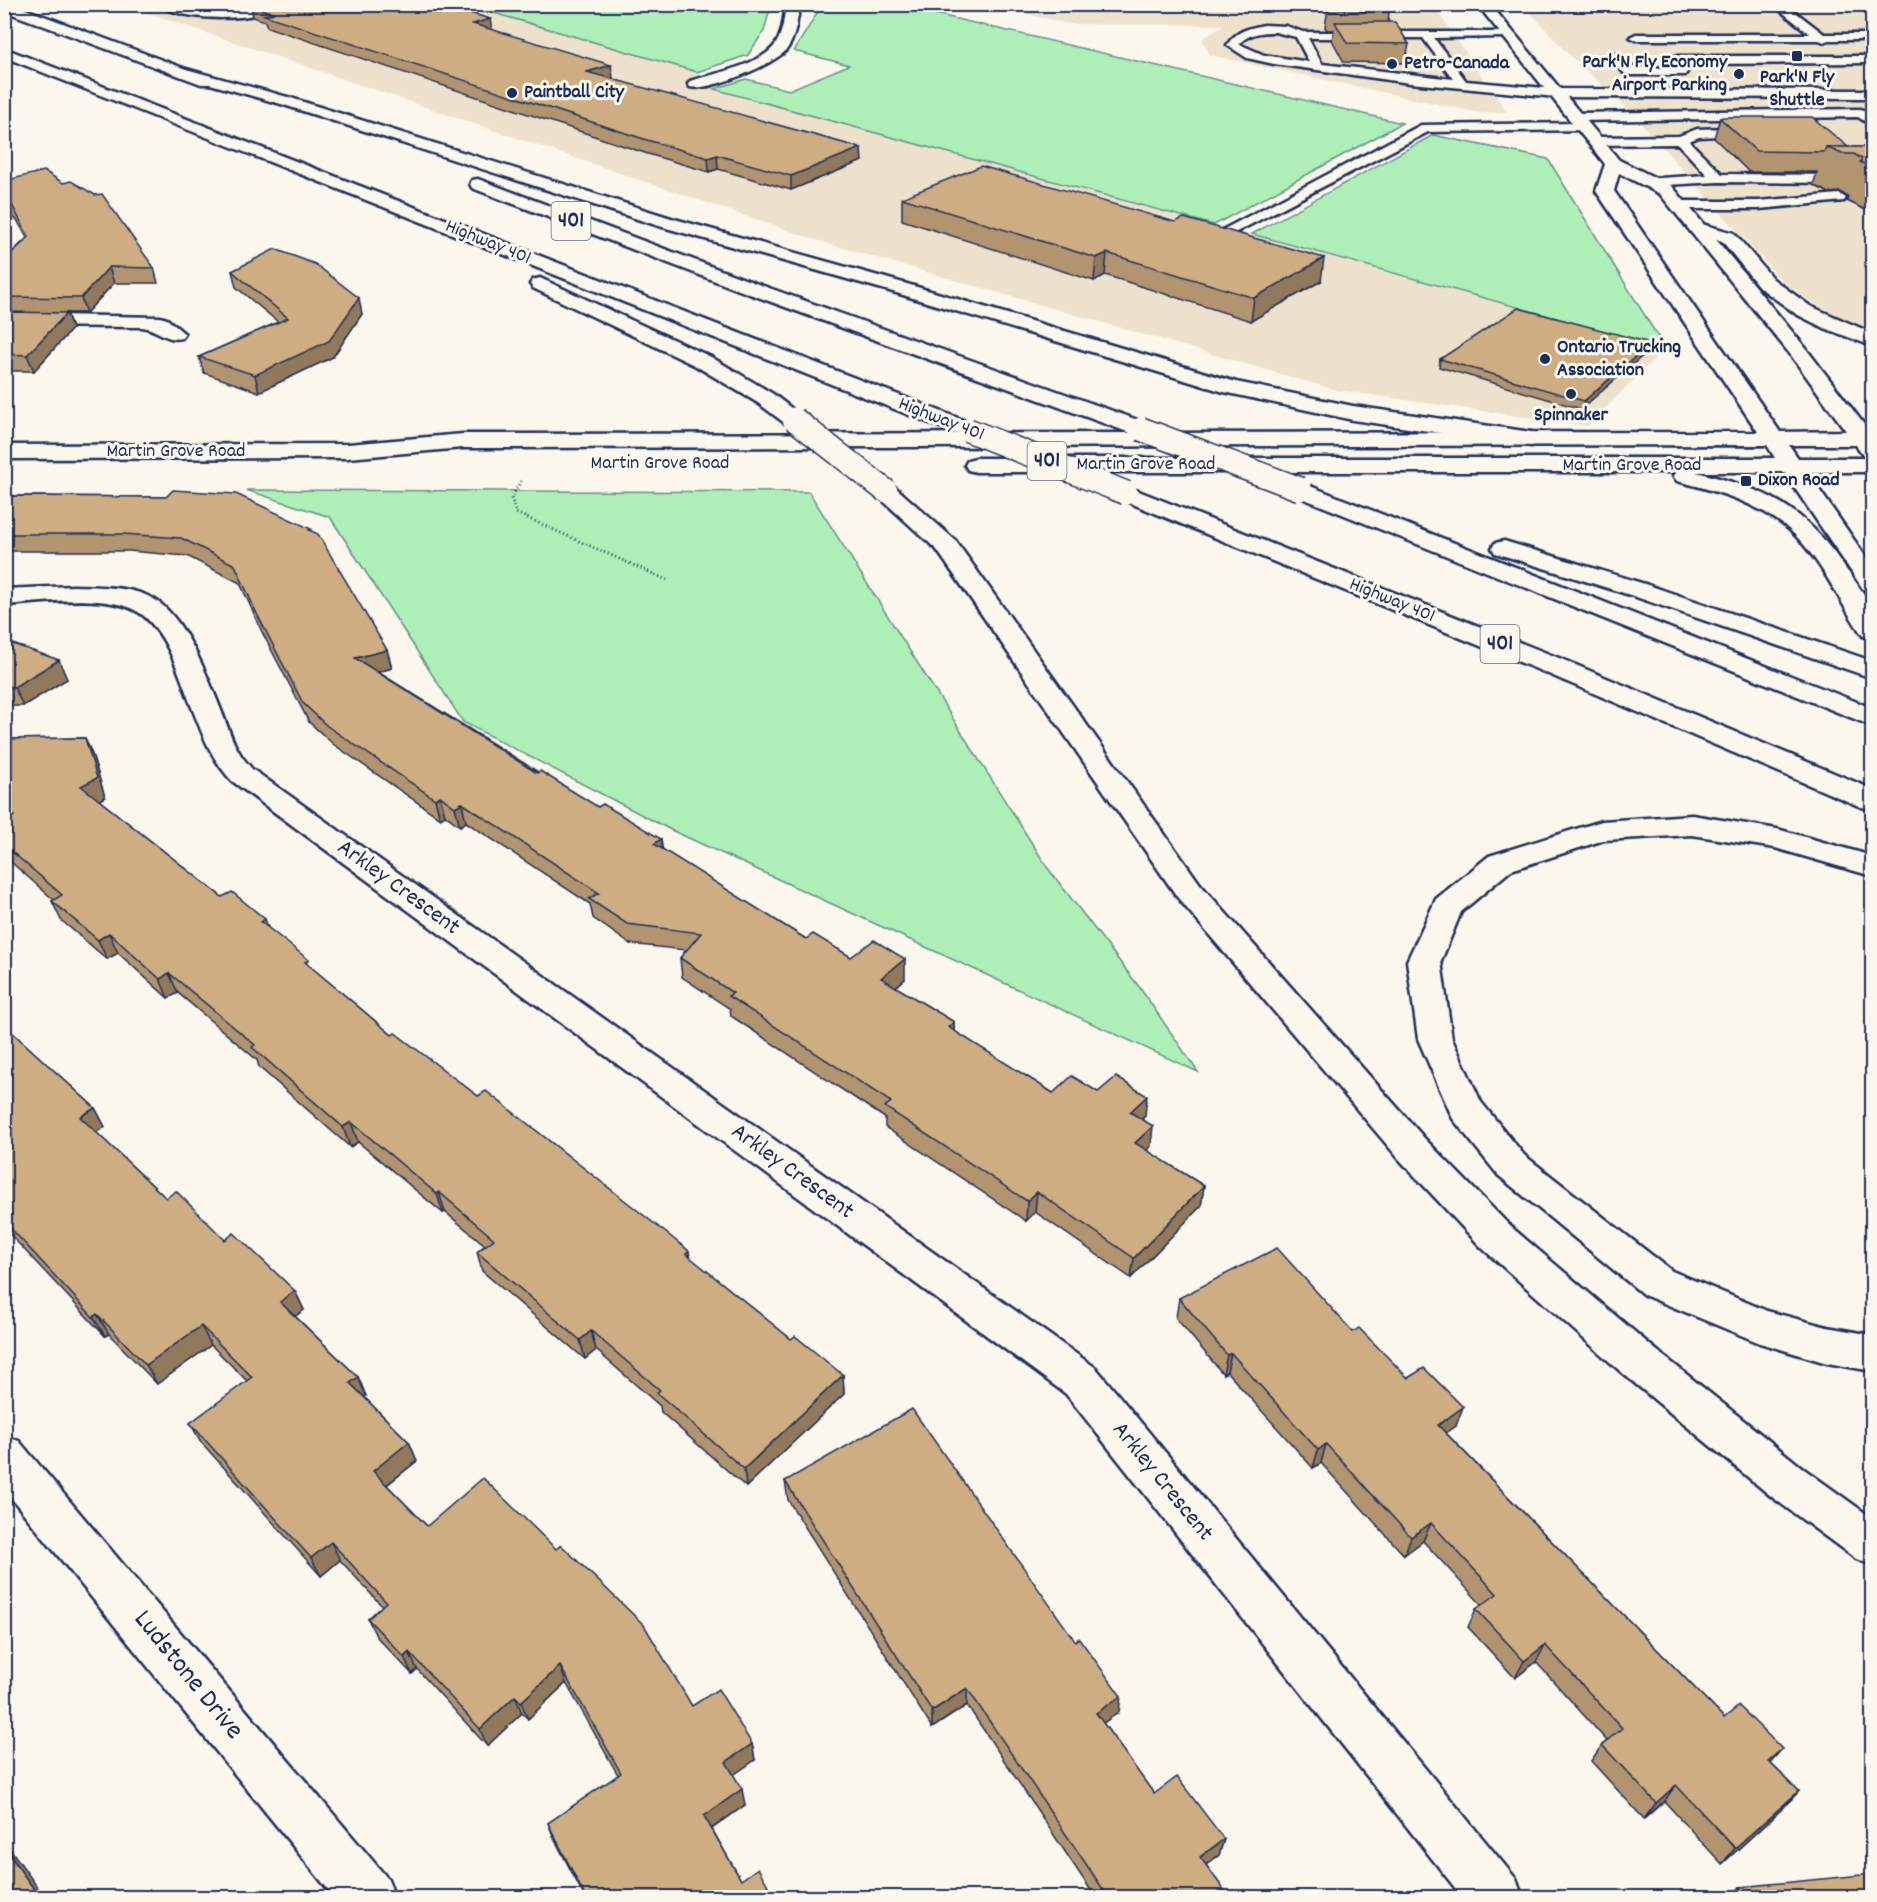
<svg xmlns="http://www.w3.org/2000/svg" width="1877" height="1902" viewBox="0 0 1877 1902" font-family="Dekko,sans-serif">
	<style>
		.built { fill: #eee1cc }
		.green { fill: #aeefb7; stroke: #648f8a; stroke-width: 1.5 }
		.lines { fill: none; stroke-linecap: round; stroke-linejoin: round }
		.lane-casing { stroke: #1b2f5e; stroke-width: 5 }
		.street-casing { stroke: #1b2f5e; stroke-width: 5 }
		.secondary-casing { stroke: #1b2f5e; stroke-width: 5 }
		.highway-casing { stroke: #1b2f5e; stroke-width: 5 }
		.path { stroke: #1b2f5e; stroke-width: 3; stroke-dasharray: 1 3; stroke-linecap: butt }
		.lane { fill: #fbf7ec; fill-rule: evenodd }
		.street { fill: #fbf7ec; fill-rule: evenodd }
		.secondary { fill: #fbf7ec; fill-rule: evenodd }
		.highway { fill: #fbf7ec; fill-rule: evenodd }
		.highway-bridge-casing { stroke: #1b2f5e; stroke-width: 26; stroke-linecap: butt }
		.highway-bridge { stroke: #fbf7ec; stroke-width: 23 }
		.wall { fill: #b29570; stroke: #1b2f5e; stroke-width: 1.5 }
		.shaded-wall { fill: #91795b; stroke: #1b2f5e; stroke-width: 1.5 }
		.building { fill: #cfad82; stroke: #1b2f5e; stroke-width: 1.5 }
		.poi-dot { fill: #1b2f5e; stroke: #fbf7ec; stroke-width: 2 }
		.labels { text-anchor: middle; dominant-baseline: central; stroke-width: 6; stroke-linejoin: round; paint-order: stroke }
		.far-poi-label { font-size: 20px; font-weight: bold; fill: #1b2f5e; stroke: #fbf7ec; text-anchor: start }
		.far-street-label { font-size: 20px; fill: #1b2f5e; stroke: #fbf7ec }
		.shield { fill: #fbf7ec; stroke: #5e6b89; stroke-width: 1.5 }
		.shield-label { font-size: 22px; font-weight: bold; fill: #1b2f5e }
		.street-label { font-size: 24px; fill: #1b2f5e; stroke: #fbf7ec }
		.near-street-label { font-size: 28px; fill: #1b2f5e; stroke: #fbf7ec }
	</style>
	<rect width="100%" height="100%" fill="#fbf7ec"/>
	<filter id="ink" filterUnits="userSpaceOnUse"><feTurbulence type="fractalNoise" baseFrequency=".0167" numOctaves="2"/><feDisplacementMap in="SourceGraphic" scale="12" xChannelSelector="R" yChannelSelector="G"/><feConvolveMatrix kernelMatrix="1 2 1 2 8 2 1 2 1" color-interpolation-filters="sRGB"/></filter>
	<g filter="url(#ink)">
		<g class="built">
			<path d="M1532 4 1872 5V331L1823 313 1826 309 1807 300 1781 280 1631 112 1567 53 1531 13Z"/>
			<path d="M125 5H466L697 72 714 89 1665 348 1588 426 1336 390 822 242Z"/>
			<path d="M991 5H1433L1507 112 1479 113 1210 55 1202 39 1223 25 1068 24Z"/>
		</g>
		<g class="green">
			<path d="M466 5H771L764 31 748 55 697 72Z"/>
			<path d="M897 5 1402 123 1214 225 714 89 746 79 789 90 849 65 794 51 822 5Z"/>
			<path d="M1433 135 1548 159 1665 348 1252 234Z"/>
			<path d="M246 490 809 492 1047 867 1140 988 1198 1072 671 830 463 722 330 517Z"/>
		</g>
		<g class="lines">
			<g class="lane-casing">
				<g id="lane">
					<path d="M158 4C179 4 198 12 220 12 242 12 263 4 286 4 260 22 184 23 158 4Z"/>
					<path d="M1772 4H1785L1824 34H1872V40H1829L1824 42 1819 40H1636L1630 37 1636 34H1810Z"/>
					<path d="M1264 25 1286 26 1303 32H1512V36L1508 37 1434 38 1466 81 1556 89 1872 90V98L1556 97 1410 83 1274 64 1247 58 1227 45C1236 31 1248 28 1264 25ZM1275 32 1296 37 1309 62 1264 55 1239 44C1249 33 1262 32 1275 32ZM1308 38H1423L1453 79 1322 64Z"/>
					<path d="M1616 54 1632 67 1671 68 1665 60 1671 56H1872V63L1680 64 1687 72 1685 75H1629L1625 74 1610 58Z"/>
					<path d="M1861 109 1872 116V126L1858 117 1575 121 1569 117 1575 113Z"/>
					<path d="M1583 123 1589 127 1588 130 1428 132 1223 239 1218 240 1211 236 1421 125Z"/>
					<path d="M1753 127 1758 128 1759 131 1758 134 1699 137 1689 141 1722 174 1850 175 1857 179 1850 183 1718 182 1649 186 1642 182 1644 179 1707 175 1678 144 1594 145 1587 141 1594 137 1679 136 1697 129Z"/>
					<path d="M1839 194 1846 198 1844 201 1759 209H1678L1671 205 1678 201H1759Z"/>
				</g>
			</g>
			<g class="street-casing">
				<g id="street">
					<path d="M786 4H800C797 19 796 37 787 49 776 64 707 92 690 87L688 84 690 81C713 74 761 65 775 45 783 34 784 17 786 4Z"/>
					<path d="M4 314 160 317 167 319 185 334 182 338C167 342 158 329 142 327L4 326Z"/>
					<path d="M74 586C99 587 129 586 152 598 191 619 218 705 235 745L242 757 252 769 1096 1368 1516 1879 1523 1898H1463L1066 1394 232 781C211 759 202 733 191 705 180 676 168 636 144 616 113 591 43 603 4 605V589Z"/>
					<path d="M4 1436 19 1441 388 1879 395 1898H335L4 1489Z"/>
				</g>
			</g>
			<g class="secondary-casing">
				<path id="secondary" d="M1477 4H1490L1619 160 1672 186 1804 346 1869 431H1872V458L1864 456 1856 445H1789L1798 458H1872V472H1807L1872 566V592L1863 589 1784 472H1696C1768 490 1803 506 1845 568 1853 578 1869 599 1872 610 1875 618 1872 630 1872 638L1863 636C1840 603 1824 565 1796 536 1766 505 1718 491 1677 481L1673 476 1676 472H976L968 470 965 465 968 460 976 458H1775L1767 445 463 448 348 458 4 459V445L348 444 463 434 1758 432 1596 191 1605 164ZM1619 173 1660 194 1790 354 1846 431 1780 432 1614 191Z"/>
			</g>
			<g class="highway-casing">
				<g id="highway">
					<path d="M4 4H12L186 69 291 98 671 218 907 284 1236 382 1353 406 1531 432 1539 434 1542 439 1539 444 1531 446 1353 420 1224 392 893 292 659 226 281 104 210 84H201L4 11Z"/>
					<path d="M4 48 976 425 979 430 976 435 968 437 960 435 4 57Z"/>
					<path d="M478 179 758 284 1149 424 1152 429 1149 434 1141 436 1133 434 744 292 472 188 470 184 472 180Z"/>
					<path d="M1698 223 1734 233 1773 279 1810 306 1872 333V346L1824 328 1796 314 1759 287 1722 241 1692 232 1689 228 1692 224Z"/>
					<path d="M540 278 711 357 773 394 805 419 802 424 794 426 786 424 758 403 696 366 533 288 530 284 533 280Z"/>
					<path d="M1300 482 1872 708V726L1292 494 1288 489 1292 484Z"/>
					<path d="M886 484 894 486 955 540 1200 884 1425 1139 1510 1226 1650 1345 1804 1469 1872 1518V1565L1856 1559 1772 1497 1620 1371 1482 1248 1399 1159 1178 898 937 550 878 496 874 491 878 486Z"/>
					<path d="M1126 486 1559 658 1872 789V809L1861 807 1539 670 1118 498 1114 493 1118 488Z"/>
					<path d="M1504 541 1648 585 1872 661V678L1630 595 1495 553 1492 548 1495 543Z"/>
					<path d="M1692 815 1777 829 1872 856V876L1775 848 1692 835 1604 840 1511 870 1461 912 1441 961 1452 1039 1481 1102 1524 1155 1672 1271 1767 1311 1827 1327 1872 1335V1371L1827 1363 1760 1343 1644 1295 1498 1175 1453 1119 1418 1039 1407 961 1436 899 1489 856 1602 821Z"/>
				</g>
			</g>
			<path class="path" d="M521 481 511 498 516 513 667 580"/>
			<use href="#lane" class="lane"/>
			<use href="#street" class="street"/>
			<use href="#secondary" class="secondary"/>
			<use href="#highway" class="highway"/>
			<g class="highway-bridge-casing">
				<g id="highway-bridge">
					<path d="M794 419 886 491"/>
					<path d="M1141 429 1300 489"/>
					<path d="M968 430 1126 493"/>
				</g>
			</g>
			<use href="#highway-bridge" class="highway-bridge"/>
		</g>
		<g class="wall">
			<path d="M213 4H440L490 19 491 29 613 78H610L862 161 791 190 718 169 709 172 648 154 267 27 265 21 253 17 251 6 228 9Z"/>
			<path d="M1328 9 1389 12 1388 22 1409 44 1405 63 1344 62 1332 40 1334 30H1327L1325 27Z"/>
			<path d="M1720 118 1848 147H1872V213L1847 201 1848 197 1840 192 1829 193 1813 185 1817 172H1749L1714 138Z"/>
			<path d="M4 181 154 268 158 283H114L86 313H67L72 329 34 371H4V260L27 238 17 220 4 211Z"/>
			<path d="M902 198 1321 281 1251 321 1105 275 1094 281 902 220Z"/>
			<path d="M232 271 362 314 333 357 259 392 204 373 199 357 278 322 236 287Z"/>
			<path d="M1651 343 1648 351 1581 409 1439 367 1440 359Z"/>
			<path d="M5 496 166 497 311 531 387 650 392 668 378 672 806 939 905 979 896 987 954 1022V1031L1053 1093 1098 1092 1145 1116 1142 1119 1151 1146 1146 1150 1204 1186 1201 1206 1131 1278 1035 1212 1026 1221 885 1127V1118L731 1016 730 1009 682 977 680 958 686 950 630 944 593 918 590 904 466 822 460 826 445 815 440 818 333 744 309 722 262 632 240 583 187 556 129 551H4Z"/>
			<path d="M4 641 67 679 23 706H15L4 702Z"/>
			<path d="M85 738 93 757 105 797 99 800 222 897 268 928 311 967 392 1035 478 1096 689 1251 690 1258 791 1339 843 1375 844 1394 746 1487 661 1412 660 1406 596 1350 585 1359 482 1271 477 1252 485 1245 445 1212 443 1213 358 1142 350 1147 259 1067 257 1060 178 993 168 998 118 953 107 959 61 920 52 901 54 900 4 856V822L6 821 4 818V739Z"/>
			<path d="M4 1025 95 1108 105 1127 96 1132 166 1198 295 1291 304 1310 295 1316 358 1377 366 1396 364 1397 409 1442 417 1461 387 1485 427 1526 692 1706 752 1744 755 1760 733 1775 745 1805 712 1829 741 1880 775 1898H585L554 1838 548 1823 618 1775 566 1683 528 1719 522 1713 487 1746 417 1669 412 1674 376 1636 368 1619 382 1606 340 1560 321 1576 201 1442 190 1423 247 1381 211 1345 157 1384 109 1334 105 1336 4 1228Z"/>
			<path d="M1179 1298 1353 1332 1456 1426 1446 1433 1724 1718 1799 1791 1784 1807 1722 1864 1664 1801 1644 1819 1591 1761 1602 1745 1607 1741 1536 1662 1515 1678 1468 1627 1476 1609 1482 1605 1423 1541 1404 1555 1321 1463 1313 1468 1227 1372 1223 1374 1176 1318Z"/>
			<path d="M785 1481 1119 1712 1103 1723 1154 1794 1224 1839 1219 1855 1206 1865 1230 1898H1096L967 1705 932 1728 788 1500Z"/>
			<path d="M1740 1887 1872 1898H1730Z"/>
		</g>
		<g class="shaded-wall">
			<path d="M227 4H265L250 6H251L228 9Z"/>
			<path d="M490 19 492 31 473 24Z"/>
			<path d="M611 65 613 78 589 85 587 72Z"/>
			<path d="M861 148 862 161 791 190V176Z"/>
			<path d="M717 155 718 169 709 172 708 158Z"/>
			<path d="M1107 253 1105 275 1094 281 1096 258Z"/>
			<path d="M1324 258 1321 281 1251 321 1254 298Z"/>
			<path d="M109 267 114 283 86 313 81 298Z"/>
			<path d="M359 298 362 314 333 357 259 392 255 375Z"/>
			<path d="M67 313 72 329 34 371 27 355Z"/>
			<path d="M1651 343 1648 351 1581 409 1584 401Z"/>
			<path d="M387 650 392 668 361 677 355 658Z"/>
			<path d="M59 660 67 679 23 706 14 687Z"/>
			<path d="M85 738 93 757 105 797 90 805 81 786Z"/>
			<path d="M440 796 445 815 440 818 435 799Z"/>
			<path d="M462 803 466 822 460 826 455 807Z"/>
			<path d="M661 839 664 859 654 844Z"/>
			<path d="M265 919 272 939 261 922Z"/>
			<path d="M109 933 118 953 107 959 98 940Z"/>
			<path d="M905 959V979L882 998 881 978Z"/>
			<path d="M169 973 178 993 168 998 160 979Z"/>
			<path d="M954 1022V1041L948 1027Z"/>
			<path d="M1147 1096 1145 1116 1128 1132 1130 1112Z"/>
			<path d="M95 1108 105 1127 90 1136 80 1117Z"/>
			<path d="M351 1122 358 1142 350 1147 343 1127Z"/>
			<path d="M1153 1126 1151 1146 1133 1162 1135 1143Z"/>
			<path d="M1204 1186 1201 1206 1131 1278 1134 1258Z"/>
			<path d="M439 1192 445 1212 443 1213 437 1194Z"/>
			<path d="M1037 1192 1035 1212 1026 1221 1027 1201Z"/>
			<path d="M295 1291 304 1310 288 1321 280 1302Z"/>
			<path d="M97 1314 109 1334 105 1336 93 1317Z"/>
			<path d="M201 1326 211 1345 157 1384 146 1365Z"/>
			<path d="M591 1331 596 1350 585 1359 580 1340Z"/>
			<path d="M1231 1353 1227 1372 1223 1374 1227 1355Z"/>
			<path d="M843 1375 844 1394 746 1487 744 1469Z"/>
			<path d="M358 1377 366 1396 358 1402 350 1383Z"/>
			<path d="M1463 1407 1456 1426 1431 1443 1438 1425Z"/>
			<path d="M409 1442 417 1461 381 1489 373 1471Z"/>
			<path d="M1326 1444 1321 1463 1313 1468 1318 1450Z"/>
			<path d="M1431 1523 1423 1541 1404 1555 1411 1537Z"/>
			<path d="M331 1542 340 1560 321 1576 311 1558Z"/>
			<path d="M1545 1645 1536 1662 1515 1678 1524 1661Z"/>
			<path d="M409 1652 417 1669 412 1674 404 1657Z"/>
			<path d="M560 1666 566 1683 528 1719 521 1702Z"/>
			<path d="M967 1688V1705L932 1728V1711Z"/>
			<path d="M515 1696 522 1713 487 1746 480 1729Z"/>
			<path d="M1121 1696 1119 1712 1093 1730 1096 1713Z"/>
			<path d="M752 1744 755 1760 729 1778 726 1762Z"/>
			<path d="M1782 1749 1768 1765V1761Z"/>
			<path d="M1676 1785 1664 1801 1644 1819 1656 1803Z"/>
			<path d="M742 1789 745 1805 708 1831 704 1816Z"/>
			<path d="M1799 1791 1784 1807 1722 1864 1735 1848Z"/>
			<path d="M1224 1839 1219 1855 1196 1872 1200 1857Z"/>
			<path d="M4 1840 45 1898H41L38 1895 4 1847Z"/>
		</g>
		<g class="building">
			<path d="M255 4H440L490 19 473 24 611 65 587 72 861 148 791 176 717 155 708 158 647 140 264 15 274 13 250 6Z"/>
			<path d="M1328 9H1388L1389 12H1329Z"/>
			<path d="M1335 22H1395L1409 44 1347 43Z"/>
			<path d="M1723 117H1812L1848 147H1826L1824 152 1756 151 1720 118Z"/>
			<path d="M1826 147H1872V168L1860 162 1862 159 1854 154H1842Z"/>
			<path d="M981 166 1175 222 1184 218 1324 258 1254 298 1107 253 1096 258 902 198Z"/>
			<path d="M44 171 63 183 71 181 95 195 102 194 154 268 109 267 81 298 4 297V260L29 237 12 205 4 200V181Z"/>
			<path d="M275 249 315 264 359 298 329 341 255 375 199 357 288 318 232 271Z"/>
			<path d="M1518 308 1651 343 1584 401 1440 359Z"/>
			<path d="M4 312 67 313 27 355 4 354Z"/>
			<path d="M173 490 236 494 311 529 309 530 318 534 387 650 355 658 537 773 540 771 598 807 603 804 661 839 654 844 806 939 813 934 851 957 874 940 905 959 881 978 954 1022 948 1027 1053 1093 1072 1076 1098 1092 1116 1077 1147 1096 1130 1112 1153 1126 1135 1143 1204 1186 1134 1258 1037 1192 1027 1201 885 1107 891 1102 728 996 733 993 680 958 701 933 627 924 589 899 599 893 462 803 455 807 440 796 435 799 327 726 303 703 257 614 235 565 181 538 123 534H4L5 496 166 497Z"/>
			<path d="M4 641 59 660 14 687H6L4 686Z"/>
			<path d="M85 738 97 778 81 786 222 897 232 892 265 919 261 922 309 960 305 962 392 1035 395 1033 478 1096 486 1091 689 1251 686 1254 791 1339 795 1336 843 1375 744 1469 657 1393 660 1390 591 1331 580 1340 477 1252 494 1239 439 1192 437 1194 351 1122 343 1127 252 1047 255 1045 169 973 160 979 109 933 98 940 52 901 62 895 4 845V822L14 816 4 808V739Z"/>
			<path d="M4 1025 95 1108 80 1117 166 1198 176 1191 225 1240 234 1233 295 1291 280 1302 358 1377 350 1383 409 1442 373 1471 427 1526 483 1478 556 1549 561 1545 644 1625 692 1706 718 1689 752 1744 726 1762 742 1789 704 1816 741 1880 758 1868 775 1898H586L548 1823 621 1773 560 1666 521 1702 515 1696 480 1729 409 1652 404 1657 368 1619 386 1602 331 1542 311 1558 190 1423 252 1377 201 1326 146 1365 97 1314 93 1317 4 1221Z"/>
			<path d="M1277 1248 1353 1332 1359 1328 1408 1378 1424 1368 1463 1407 1438 1425 1724 1718 1739 1706 1782 1749 1768 1761 1799 1791 1735 1848 1676 1785 1656 1803 1602 1745 1622 1728 1545 1645 1524 1661 1476 1609 1497 1594 1431 1523 1411 1537 1326 1444 1318 1450 1231 1353 1227 1355 1179 1298Z"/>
			<path d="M912 1409 1075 1641 1079 1638 1121 1696 1096 1713 1154 1794 1177 1777 1224 1839 1200 1857 1230 1898H1109L967 1688 932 1711 785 1481Z"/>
			<path d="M4 1847 38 1895 40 1894 42 1898H4Z"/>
			<path d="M1872 1874V1898H1744L1740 1887Z"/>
		</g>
	</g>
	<g class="poi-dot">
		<rect x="1791" y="50" width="12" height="12" rx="3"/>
		<circle cx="1392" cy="64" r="6"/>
		<circle cx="1739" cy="74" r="6"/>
		<circle cx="512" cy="93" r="6"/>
		<circle cx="1545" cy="359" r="6"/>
		<circle cx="1571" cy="394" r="6"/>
		<rect x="1740" y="475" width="12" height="12" rx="3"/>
	</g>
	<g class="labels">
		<g class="far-poi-label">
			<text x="1727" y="63" text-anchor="end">Park'N Fly Economy<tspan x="1727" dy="23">Airport Parking</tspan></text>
			<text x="1404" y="64">Petro-Canada</text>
			<text x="1797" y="78" text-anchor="middle">Park'N Fly<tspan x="1797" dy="23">Shuttle</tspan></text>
			<text x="524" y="93">Paintball City</text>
			<text x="1557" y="348">Ontario Trucking<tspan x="1557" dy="23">Association</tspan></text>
			<text x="1571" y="416" text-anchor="middle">Spinnaker</text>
			<text x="1758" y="481">Dixon Road</text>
		</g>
		<g class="far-street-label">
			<text transform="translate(488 243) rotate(22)">Highway 401</text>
			<text transform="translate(941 420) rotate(21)">Highway 401</text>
			<text x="176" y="452">Martin Grove Road</text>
			<text x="660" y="464">Martin Grove Road</text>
			<text x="1146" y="465">Martin Grove Road</text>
			<text x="1632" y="466">Martin Grove Road</text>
			<text transform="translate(1392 601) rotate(22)">Highway 401</text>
		</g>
		<g class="shield">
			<rect x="551.5" y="202" width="39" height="38" rx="4.5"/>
			<rect x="1027.5" y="442" width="39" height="38" rx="4.5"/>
			<rect x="1480.5" y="625" width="39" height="38" rx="4.5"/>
		</g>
		<g class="shield-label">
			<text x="571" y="221">401</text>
			<text x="1047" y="461">401</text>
			<text x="1500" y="644">401</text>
		</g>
		<g class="street-label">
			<text transform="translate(398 888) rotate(36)">Arkley Crescent</text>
			<text transform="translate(792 1172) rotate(36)">Arkley Crescent</text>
			<text transform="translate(1162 1482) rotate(51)">Arkley Crescent</text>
		</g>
		<g class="near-street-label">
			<text transform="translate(187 1676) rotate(51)">Ludstone Drive</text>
		</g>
	</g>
	<rect width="1877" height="1902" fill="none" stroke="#fbf7ec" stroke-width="24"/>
	<rect x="12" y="12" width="1853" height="1878" fill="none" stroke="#1b2f5e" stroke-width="2" filter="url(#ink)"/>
</svg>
